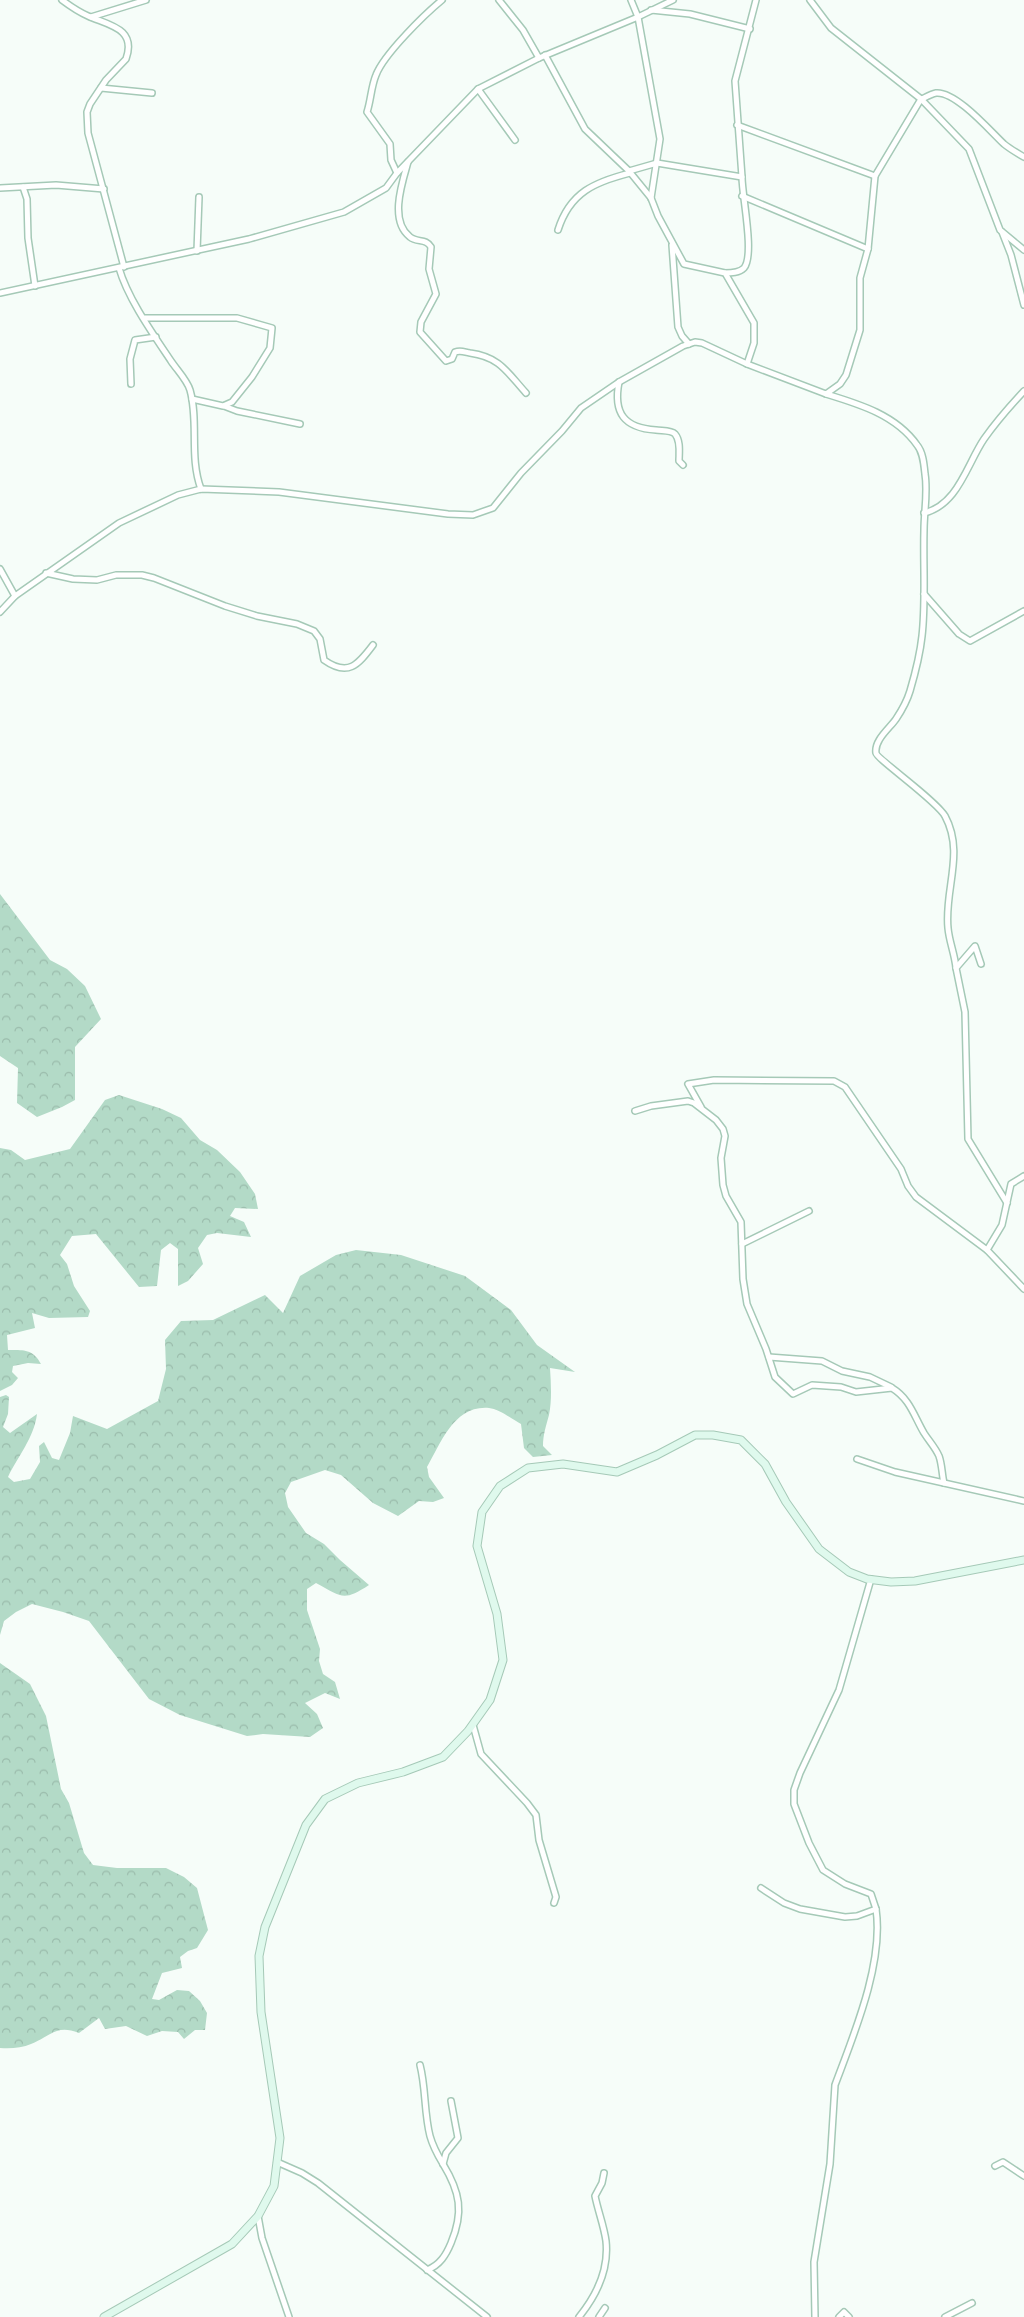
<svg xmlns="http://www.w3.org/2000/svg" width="1024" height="2317" viewBox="0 0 1024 2317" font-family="'Golos Text',sans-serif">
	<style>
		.forest { fill: url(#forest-crowns) }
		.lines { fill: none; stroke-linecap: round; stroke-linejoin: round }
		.minor-casing { stroke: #a5c9b7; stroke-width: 8 }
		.secondary-casing { stroke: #a5c9b7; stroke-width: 9 }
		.minor { stroke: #fff; stroke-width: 5 }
		.secondary { stroke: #dff9ed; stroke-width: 7 }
	</style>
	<defs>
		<pattern id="forest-crowns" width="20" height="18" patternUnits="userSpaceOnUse" patternTransform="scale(1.25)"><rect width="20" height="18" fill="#b3dac7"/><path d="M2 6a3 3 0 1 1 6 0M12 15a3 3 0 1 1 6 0" fill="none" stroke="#9abbab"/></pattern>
	</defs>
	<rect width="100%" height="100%" fill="#f6fdf9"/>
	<g class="forest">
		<path d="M0 894 50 960 67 969 85 986 101 1019 75 1047V1100L62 1107 37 1117 17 1103 18 1068 0 1056Z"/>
		<path d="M119 1095 162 1109 181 1118 200 1140 217 1150 240 1172 255 1194 258 1209 235 1208 230 1216 244 1222 251 1237 217 1233 207 1235 198 1248 203 1264 188 1281 178 1286V1249L170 1243 161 1250 157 1286 139 1287 96 1234 72 1236 60 1255 67 1264 74 1286 90 1311 88 1317 49 1318 32 1313 35 1328 7 1335 8 1350C24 1350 33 1349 41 1364L28 1363 13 1366 12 1372 18 1378 12 1385 0 1391V1148L11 1150 25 1160 70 1149 105 1100Z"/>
		<path d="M356 1250 401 1255 465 1276 511 1310 537 1345 575 1372 550 1368C551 1384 552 1400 549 1415 546 1426 543 1435 543 1446L552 1455 533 1457 524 1448 521 1424C512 1419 499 1409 489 1408 454 1405 441 1443 427 1467L429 1477 444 1498 433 1502 419 1501 398 1516 373 1503 341 1475 325 1470 291 1482 285 1493 288 1507 306 1533 324 1544 340 1560 369 1585C343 1602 342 1597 316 1583L307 1589V1610L320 1649 319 1661 323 1674 335 1682 340 1699 325 1693 305 1703 317 1714 323 1728 310 1737 263 1734 247 1736 180 1715 149 1699 89 1621 63 1612 32 1604 16 1612 4 1621 0 1635V1397L6 1395 9 1397 8 1414 3 1427 10 1433 37 1414C34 1438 18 1456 8 1477L14 1482 30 1479 40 1462 39 1446 44 1442 52 1458 59 1460 70 1433 73 1416 107 1429 158 1401 166 1369 165 1340 181 1321 213 1320 265 1295 283 1313 300 1276 336 1255Z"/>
		<path d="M0 1663 30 1684 46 1716 61 1789 69 1803 84 1853 93 1865 117 1868H166L184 1877 197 1888 208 1930 197 1948 188 1951 180 1957 182 1968 162 1973 152 1999 159 2000 177 1990 189 1991 200 2001 207 2013 205 2030H195L184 2039 178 2032 162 2031 147 2036 126 2026 105 2029 99 2018 79 2033C56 2024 51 2036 31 2044 22 2048 10 2049 0 2048Z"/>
	</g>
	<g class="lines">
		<g class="minor-casing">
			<g id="minor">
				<path d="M62 0C70 6 79 12 88 16 108 25 137 28 126 59L106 80 90 104 87 112 88 133 124 267"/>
				<path d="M499 0 523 30 539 58"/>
				<path d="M631 0 638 17 673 0"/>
				<path d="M810 0 831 28 921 99 969 149 1000 230 1024 250"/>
				<path d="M651 10 690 14 750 29"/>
				<path d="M91 17 146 0"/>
				<path d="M545 55 585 129 629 171 651 198 658 216 684 264 725 273 754 323V343L747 364"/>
				<path d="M101 88 152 93"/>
				<path d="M478 89 515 140"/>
				<path d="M922 99C926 97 931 94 936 93 956 91 991 132 1004 144 1010 149 1017 153 1024 157"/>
				<path d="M737 125 875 176"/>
				<path d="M408 162C402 183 389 221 410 237 417 243 426 238 431 247L429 269 436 294 421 322 420 332 446 361 452 359 455 352C461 350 464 352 470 353 500 357 507 372 526 393"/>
				<path d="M629 171 657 163 742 177 735 81 756 0"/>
				<path d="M397 173 391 160 390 144 367 112C371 100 371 87 376 75 384 54 425 14 442 0"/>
				<path d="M23 187 27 199 28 238 35 286"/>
				<path d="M0 188 56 185 104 189"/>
				<path d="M742 196 868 249"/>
				<path d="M558 230C570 192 595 182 630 173"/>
				<path d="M1002 232 1011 255 1024 305"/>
				<path d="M672 245 678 327 682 336 689 344"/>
				<path d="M197 251 199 197"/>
				<path d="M119 268C128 299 153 334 171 361 177 370 187 380 190 390 199 422 189 457 201 489"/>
				<path d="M725 273C731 273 739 273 744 268 755 255 742 196 742 177"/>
				<path d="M0 293 249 239 344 212 386 188 397 173 478 89 539 58 638 17 660 139 651 198"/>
				<path d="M145 318H237L272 328 270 348 252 377 232 402 223 406 192 399"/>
				<path d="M619 382C613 413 624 428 656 430 662 431 671 430 675 434 681 441 679 453 679 461L683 465"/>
				<path d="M131 384 130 359 135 340 156 337"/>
				<path d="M826 394C859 404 896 415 917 445 923 452 924 464 925 474 928 492 924 512 924 530 923 566 926 601 922 636 920 655 915 674 910 691 907 701 902 710 896 719 890 728 874 740 876 753 877 759 937 801 945 816 965 853 944 890 948 928 949 941 955 955 956 968"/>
				<path d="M224 406 237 411 300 424"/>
				<path d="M924 513C958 505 967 464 984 439 996 422 1010 406 1024 391"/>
				<path d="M0 569 15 596 119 523 178 495 201 489 279 492 448 514 473 515 493 508 521 473 562 431 581 408 619 382 683 346 695 342 702 343 747 364 826 394 840 384 846 375 860 330V278L868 249 875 176 921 99"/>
				<path d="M46 573 73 579 97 580 116 575H142L154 578 225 606 257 616 297 624 314 631 320 639 324 660C348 677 358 665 373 645"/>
				<path d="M924 594 959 634 970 641 1024 611"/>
				<path d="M0 612 15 596"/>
				<path d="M981 964 975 946 956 968 965 1012 968 1139 1007 1203"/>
				<path d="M701 1107 688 1084 714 1080 834 1081 845 1087 901 1169 908 1186 916 1197 987 1250"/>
				<path d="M635 1111 651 1106 688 1101 694 1103 716 1120 723 1129 725 1136 721 1158 723 1185 726 1196 741 1222 743 1279 747 1304 766 1349 775 1377 793 1394 812 1385 841 1387 856 1392 892 1388C910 1399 914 1416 924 1433 929 1441 935 1447 939 1456 942 1464 942 1475 944 1483"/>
				<path d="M1024 1176 1011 1184 1002 1225 987 1250 1024 1289"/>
				<path d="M742 1244 809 1211"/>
				<path d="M769 1357 822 1361 842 1371 870 1377 891 1387"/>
				<path d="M857 1459 895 1472 1024 1501"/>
				<path d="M473 1725 481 1754 527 1803 536 1815 539 1840 556 1897 554 1903"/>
				<path d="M761 1888 784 1903 800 1909 845 1917 857 1916 876 1909 871 1894 845 1884 823 1870 809 1843 794 1804V1790L800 1773 839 1690 871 1579"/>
				<path d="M420 2065C426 2088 424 2113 430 2136 433 2147 437 2154 443 2164 460 2192 464 2212 451 2243 446 2255 440 2265 427 2270"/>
				<path d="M277 2162 302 2173 318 2183 487 2317"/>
				<path d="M443 2164 446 2153 458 2138 451 2101"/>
				<path d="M995 2166 1003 2162 1024 2176"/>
				<path d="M258 2216 262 2238 289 2317"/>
				<path d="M579 2317C596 2296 609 2269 606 2241 604 2226 598 2211 595 2196L602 2183 604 2173"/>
				<path d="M599 2317 605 2308"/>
				<path d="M815 2317 814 2262 830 2164 835 2085C854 2034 884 1963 876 1909"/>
				<path d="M839 2317 844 2312 849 2317"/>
				<path d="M945 2317 972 2303"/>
			</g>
		</g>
		<g class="secondary-casing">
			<path id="secondary" d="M104 2317 232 2244 258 2216 274 2186 280 2138 261 2012 259 1956 265 1927 306 1825 325 1799 358 1783 403 1772 443 1757 468 1731 490 1700 503 1660 497 1614 477 1546 482 1512 500 1486 528 1468 563 1464 617 1472 657 1455 695 1435H713L741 1440 765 1464 786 1502 819 1549 849 1572 867 1579 891 1582 915 1581 1024 1560"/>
		</g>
		<use href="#minor" class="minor"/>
		<use href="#secondary" class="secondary"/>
	</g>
</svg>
